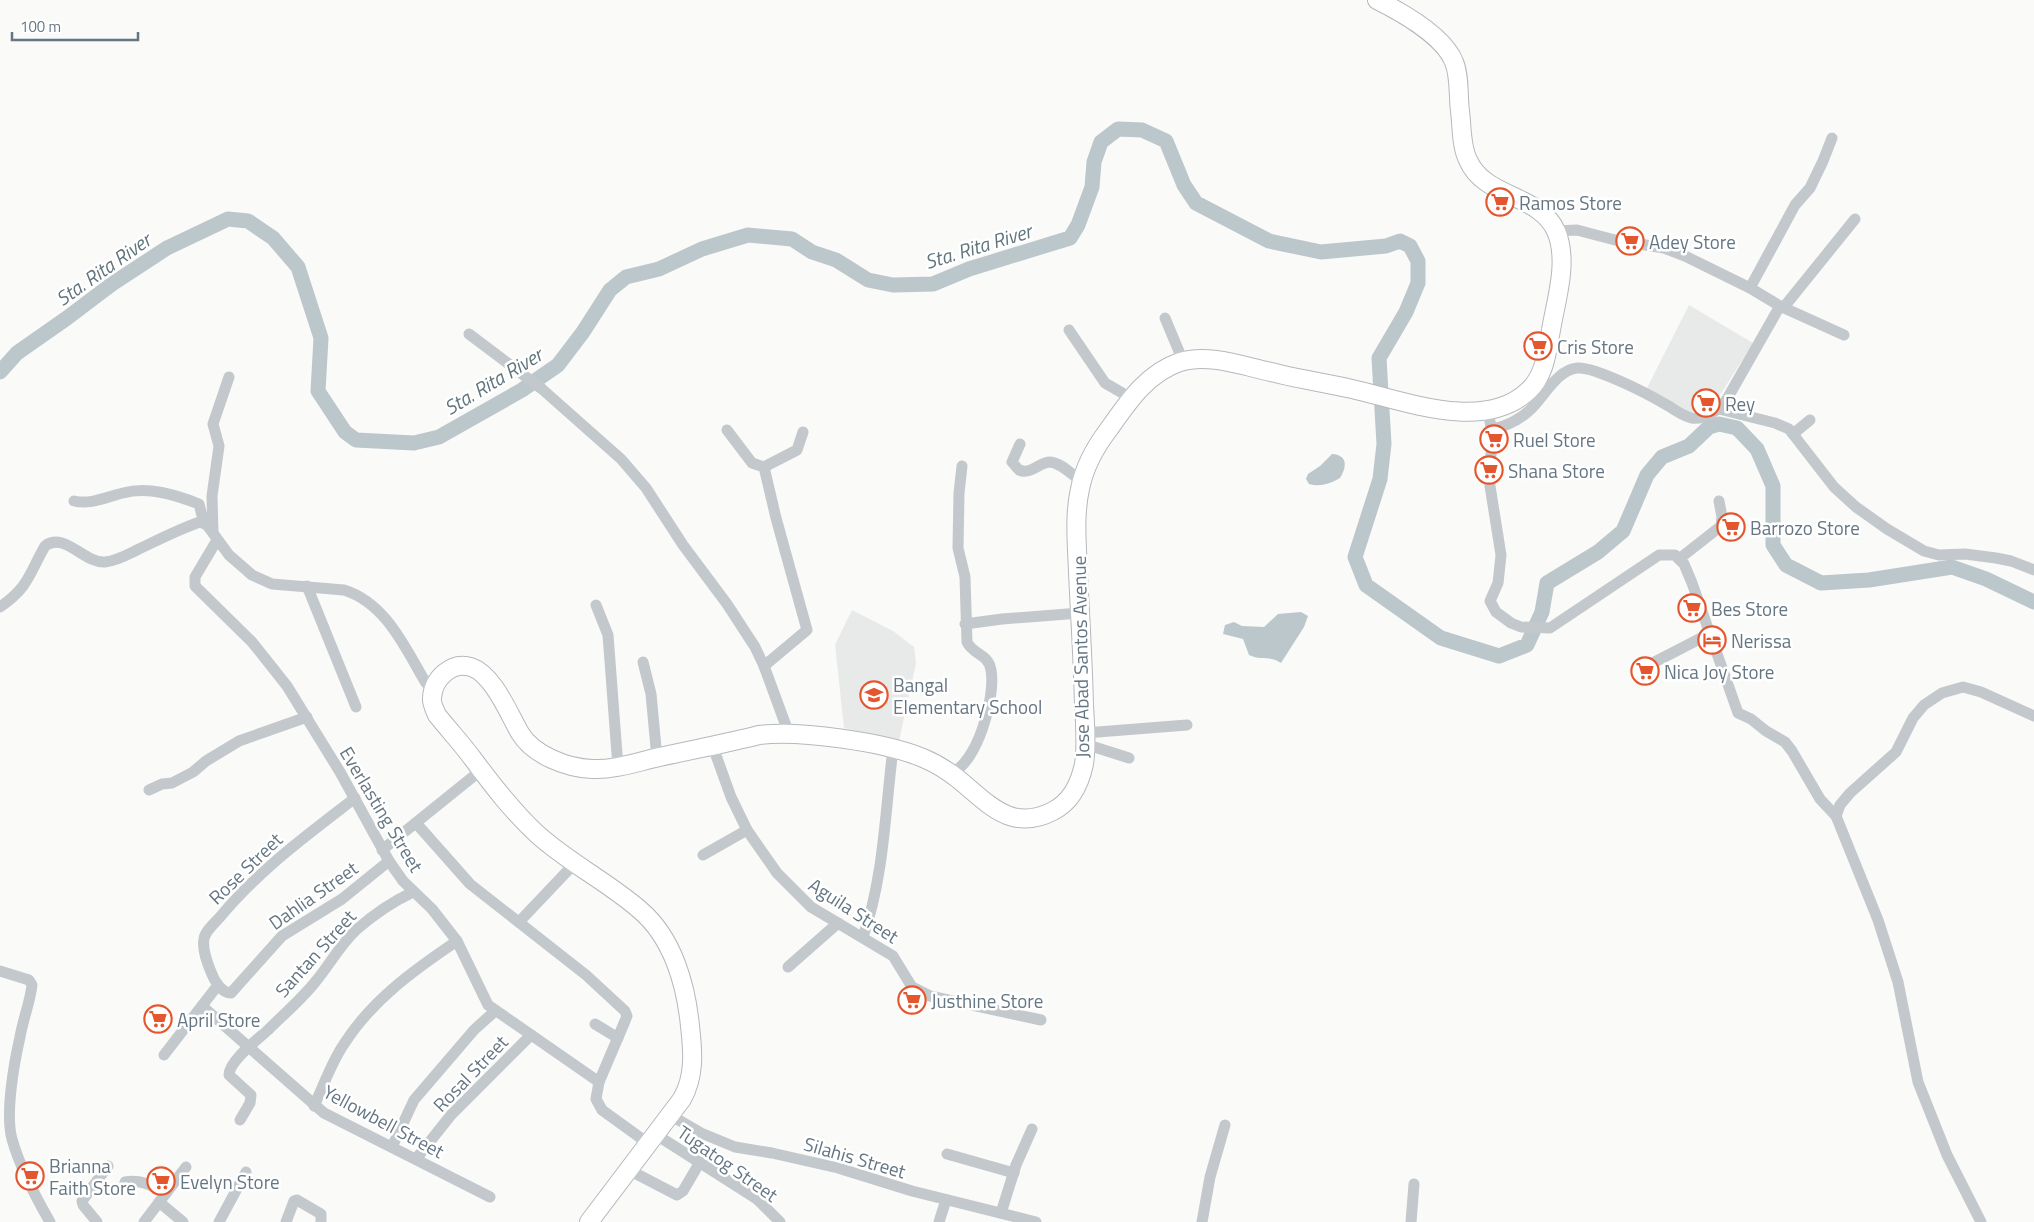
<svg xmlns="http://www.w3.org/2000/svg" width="2034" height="1222" viewBox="0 0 2034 1222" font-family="'Titillium Web',sans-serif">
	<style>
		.built { fill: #e8e9e9 }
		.water { fill: #bbc7cb }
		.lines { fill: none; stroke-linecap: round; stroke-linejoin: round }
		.river { stroke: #bbc7cb; stroke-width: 15 }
		.highway-casing { stroke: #b4b9bd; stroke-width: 20 }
		.minor { stroke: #c3c8cc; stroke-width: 11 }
		.highway { stroke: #fff; stroke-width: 18 }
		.labels { text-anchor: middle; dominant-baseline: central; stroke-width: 5; stroke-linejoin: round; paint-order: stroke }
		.poi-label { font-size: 19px; fill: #657683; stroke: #fff; text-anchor: start }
		.street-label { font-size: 19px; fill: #657683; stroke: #fff }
		.water-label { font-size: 20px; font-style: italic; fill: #60757c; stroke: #fff }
	</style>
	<rect width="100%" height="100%" fill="#fafaf8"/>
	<g class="built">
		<path d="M1689 305 1753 343 1715 403 1688 414 1646 390Z"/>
		<path d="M852 610 893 631 914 647 916 663 899 741 844 728 835 645Z"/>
	</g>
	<g class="water">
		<path d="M1332 454C1348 455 1347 467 1340 478 1330 484 1319 487 1309 484L1306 479 1308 474 1320 466Z"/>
		<path d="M1301 612 1308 616 1304 627 1281 663C1269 655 1261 661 1249 655L1243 639 1223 634 1225 625 1234 622 1242 626 1264 627 1278 614Z"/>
	</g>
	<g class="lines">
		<path class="river" d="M0 372 17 353 67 318 112 284 167 248 228 219 248 221 273 238 298 267 321 338 318 391 345 432 356 440 414 443 439 437 522 390 558 365 583 332 610 290 626 277 659 269 702 249 748 235 792 239 812 252 836 260 868 280 893 285 933 284 969 269 1070 238 1078 225 1092 187 1094 162 1101 142 1118 129 1142 130 1166 141 1184 185 1196 203 1269 241 1321 252 1386 246 1400 241 1410 246 1418 261V283L1406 312 1379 358 1384 444 1380 479 1355 557 1366 585 1441 638 1499 656 1527 645 1542 612 1547 583 1598 552 1623 531 1647 475 1662 457 1689 446 1709 427 1719 424 1737 428 1757 449 1773 486V545L1786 565 1821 583 1869 580 1952 567 1986 579 2034 602"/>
		<g class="highway-casing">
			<path id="highway" d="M589 1222 682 1099C695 1076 693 1052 690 1026 686 985 673 938 640 910 608 882 569 863 537 834 513 812 493 786 473 759 462 744 449 730 437 715 435 710 431 703 432 698 433 679 451 661 471 667 493 674 509 714 520 733 533 755 567 768 592 769 613 770 634 763 655 758 690 750 724 744 759 735 799 730 885 742 923 758 935 763 948 771 958 779 988 803 1011 833 1053 811 1071 802 1080 783 1084 764 1087 745 1085 724 1084 705 1083 661 1080 616 1078 572 1077 545 1074 515 1080 489 1084 468 1096 446 1109 429 1128 402 1147 373 1180 362 1208 353 1243 366 1271 372 1298 379 1325 383 1352 389 1402 400 1484 433 1528 391 1545 376 1547 351 1551 330 1556 300 1569 261 1556 231 1540 194 1484 198 1468 160 1461 146 1462 127 1460 111 1458 96 1460 76 1454 62 1444 36 1401 12 1377 0"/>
		</g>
		<g class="minor">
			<path d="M1556 231 1577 230 1615 240 1664 248 1685 256 1750 288 1780 306 1844 335"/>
			<path d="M1750 288 1795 205 1810 188 1823 161 1832 138"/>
			<path d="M1784 307 1855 219"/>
			<path d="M1165 318 1183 361"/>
			<path d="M1069 330 1105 383 1131 398"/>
			<path d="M469 334 542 389 621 459 646 488 683 545 727 604 755 647 764 666 789 734"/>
			<path d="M1719 409 1775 423 1789 429 1834 487 1856 507 1887 529 1924 551 1939 555 1965 554 1996 558 2011 561 2034 570"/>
			<path d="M1488 411 1493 438 1489 471 1490 486 1501 555 1498 583 1490 601 1496 612 1511 623 1521 627 1550 628 1659 555H1675L1684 564 1692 583 1738 713 1751 719 1766 731 1785 742 1792 751 1820 799 1836 816"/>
			<path d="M1493 429C1507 426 1519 420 1530 410 1543 398 1558 369 1577 368 1594 366 1648 394 1665 404 1673 408 1682 416 1692 418 1705 420 1720 409 1727 399L1780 306"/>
			<path d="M727 430 752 463 764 467 776 518 807 630 764 666"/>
			<path d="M1793 434 1810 420"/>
			<path d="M1020 444 1012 462 1019 470C1032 475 1039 462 1050 462 1062 463 1073 476 1082 482"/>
			<path d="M764 467 797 450 803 432"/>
			<path d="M74 501C91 505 106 497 123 493 148 486 176 495 199 504L204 523"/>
			<path d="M213 533 212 496 219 446 213 424 229 377"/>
			<path d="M217 540 195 577V586L252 642 287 686 340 772 389 861 403 881 432 909 457 941 488 1005 599 1082"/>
			<path d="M1679 559 1721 526 1722 517 1719 501"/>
			<path d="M307 586 356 707"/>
			<path d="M596 605 608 635 618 767"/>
			<path d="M0 607C29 587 29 574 45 546 64 531 85 564 105 562 116 561 127 555 137 550 158 540 179 529 200 522L207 525 229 555 252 575 272 584 344 590C386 603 405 648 426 683L433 688"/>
			<path d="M965 624 1002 619 1080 613"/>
			<path d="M643 662 651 694 657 758"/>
			<path d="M1641 669 1711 633"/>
			<path d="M1085 733 1187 725"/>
			<path d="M1085 744 1129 758"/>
			<path d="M713 747 731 797 747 830 777 873 811 907 893 956 912 987 930 996 1041 1020"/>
			<path d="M951 773C977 764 996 697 991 670 988 653 973 655 967 642L965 577 958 548 959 493 962 466"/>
			<path d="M149 790 162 784 172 783 193 772 206 761 239 741 307 717"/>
			<path d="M355 798C307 835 259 870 220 917 215 923 205 931 204 939 202 949 207 962 211 972 214 980 221 993 231 993L282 936 342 899 389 861"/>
			<path d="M416 823 470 884 586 975 625 1011 627 1016 625 1021 599 1082 596 1099 602 1110 649 1144"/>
			<path d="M382 850 480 771"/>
			<path d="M703 855 747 830"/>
			<path d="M519 922 574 864"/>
			<path d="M863 937C884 877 885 812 893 749"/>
			<path d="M788 967 838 923"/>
			<path d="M0 971 29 980 32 985C30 1003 23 1019 20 1037 14 1063 5 1114 12 1139 20 1168 35 1196 50 1222"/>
			<path d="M202 1006 324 1113 490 1197"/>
			<path d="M595 1024 618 1038"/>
			<path d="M164 1055 218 985"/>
			<path d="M314 1106C324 1085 331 1063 344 1044 372 1000 414 970 457 941"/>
			<path d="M670 1115 701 1133 735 1147 772 1153 838 1168 912 1191 1036 1222"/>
			<path d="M240 1120 250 1103 251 1095 229 1075C229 1061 257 1040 268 1030 284 1014 302 999 316 981 330 964 340 945 356 930 373 915 392 902 413 892"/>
			<path d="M655 1134 757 1199 780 1222"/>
			<path d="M392 1147 414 1100 474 1030 495 1011"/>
			<path d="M947 1154 1014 1173"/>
			<path d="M416 1159 451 1115 531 1035"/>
			<path d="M629 1170 677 1195 683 1191 700 1162"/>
			<path d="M125 1182C141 1179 153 1186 166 1193"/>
			<path d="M159 1202 183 1222"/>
			<path d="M1001 1213 1016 1165 1032 1129"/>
			<path d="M97 1222 83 1205 82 1201 108 1166"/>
			<path d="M144 1222 186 1167"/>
			<path d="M219 1222 246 1172"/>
			<path d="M286 1222 294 1201 297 1200 321 1214V1222"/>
			<path d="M939 1222 946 1200"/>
			<path d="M1202 1222 1210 1177 1225 1125"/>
			<path d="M1411 1222 1414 1184"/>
			<path d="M1981 1222 1947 1155 1918 1082 1898 982 1878 920 1836 816 1840 805 1850 793 1896 752 1913 718 1924 705 1942 693 1963 687 1981 692 2034 716"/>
		</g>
		<use href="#highway" class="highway"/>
	</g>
	<defs>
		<g id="supermarket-ring" transform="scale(1.4375)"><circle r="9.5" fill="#fff" stroke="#e4572e" stroke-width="1.5"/><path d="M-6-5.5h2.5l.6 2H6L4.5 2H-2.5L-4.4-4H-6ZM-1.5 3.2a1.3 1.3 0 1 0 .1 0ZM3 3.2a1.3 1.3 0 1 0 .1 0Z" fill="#e4572e"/></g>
		<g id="hotel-ring" transform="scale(1.4375)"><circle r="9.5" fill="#fff" stroke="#e4572e" stroke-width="1.5"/><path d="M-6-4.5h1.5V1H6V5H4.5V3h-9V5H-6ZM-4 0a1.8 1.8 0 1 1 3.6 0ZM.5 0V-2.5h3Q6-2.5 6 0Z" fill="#e4572e"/></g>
		<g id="school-ring" transform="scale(1.4375)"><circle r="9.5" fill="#fff" stroke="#e4572e" stroke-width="1.5"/><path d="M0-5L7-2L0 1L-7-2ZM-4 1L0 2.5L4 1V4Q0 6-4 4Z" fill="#e4572e"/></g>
	</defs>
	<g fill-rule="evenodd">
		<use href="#supermarket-ring" x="1500" y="202"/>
		<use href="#supermarket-ring" x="1630" y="241"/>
		<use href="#supermarket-ring" x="1538" y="346"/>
		<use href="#supermarket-ring" x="1706" y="403"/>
		<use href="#supermarket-ring" x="1494" y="439"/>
		<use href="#supermarket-ring" x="1489" y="470"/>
		<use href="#supermarket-ring" x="1731" y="527"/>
		<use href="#supermarket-ring" x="1692" y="608"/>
		<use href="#hotel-ring" x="1712" y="640"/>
		<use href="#supermarket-ring" x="1645" y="671"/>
		<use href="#school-ring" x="874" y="695"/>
		<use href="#supermarket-ring" x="912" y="1000"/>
		<use href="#supermarket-ring" x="158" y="1019"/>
		<use href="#supermarket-ring" x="30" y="1176"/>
		<use href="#supermarket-ring" x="161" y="1181"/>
	</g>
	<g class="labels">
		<g class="poi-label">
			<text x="1519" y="202">Ramos Store</text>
			<text x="1649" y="241">Adey Store</text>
			<text x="1557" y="346">Cris Store</text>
			<text x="1725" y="403">Rey</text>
			<text x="1513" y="439">Ruel Store</text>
			<text x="1508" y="470">Shana Store</text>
			<text x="1750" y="527">Barrozo Store</text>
			<text x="1711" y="608">Bes Store</text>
			<text x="1731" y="640">Nerissa</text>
			<text x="1664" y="671">Nica Joy Store</text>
			<text x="893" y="684">Bangal<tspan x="893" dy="22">Elementary School</tspan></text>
			<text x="931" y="1000">Justhine Store</text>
			<text x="177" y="1019">April Store</text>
			<text x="49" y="1165">Brianna<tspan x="49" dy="22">Faith Store</tspan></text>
			<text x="180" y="1181">Evelyn Store</text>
		</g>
		<g class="street-label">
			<text transform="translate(1080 657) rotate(-91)">Jose Abad Santos Avenue</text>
			<text transform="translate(382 809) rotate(59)">Everlasting Street</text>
			<text transform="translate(245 868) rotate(-44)">Rose Street</text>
			<text transform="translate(313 895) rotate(-35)">Dahlia Street</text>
			<text transform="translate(854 910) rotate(33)">Aguila Street</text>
			<text transform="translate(315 953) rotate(-48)">Santan Street</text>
			<text transform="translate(470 1073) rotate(-46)">Rosal Street</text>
			<text transform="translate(384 1121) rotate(28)">Yellowbell Street</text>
			<text transform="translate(855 1157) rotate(16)">Silahis Street</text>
			<text transform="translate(728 1163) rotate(35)">Tugatog Street</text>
		</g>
		<g class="water-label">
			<text transform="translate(978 246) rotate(-17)">Sta. Rita River</text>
			<text transform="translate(103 269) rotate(-35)">Sta. Rita River</text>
			<text transform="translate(493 381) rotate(-31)">Sta. Rita River</text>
		</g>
	</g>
	<path d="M12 32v8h126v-8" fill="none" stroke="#657683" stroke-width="2.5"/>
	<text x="20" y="32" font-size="15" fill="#657683" stroke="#ffffff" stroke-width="4" paint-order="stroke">100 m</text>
</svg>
